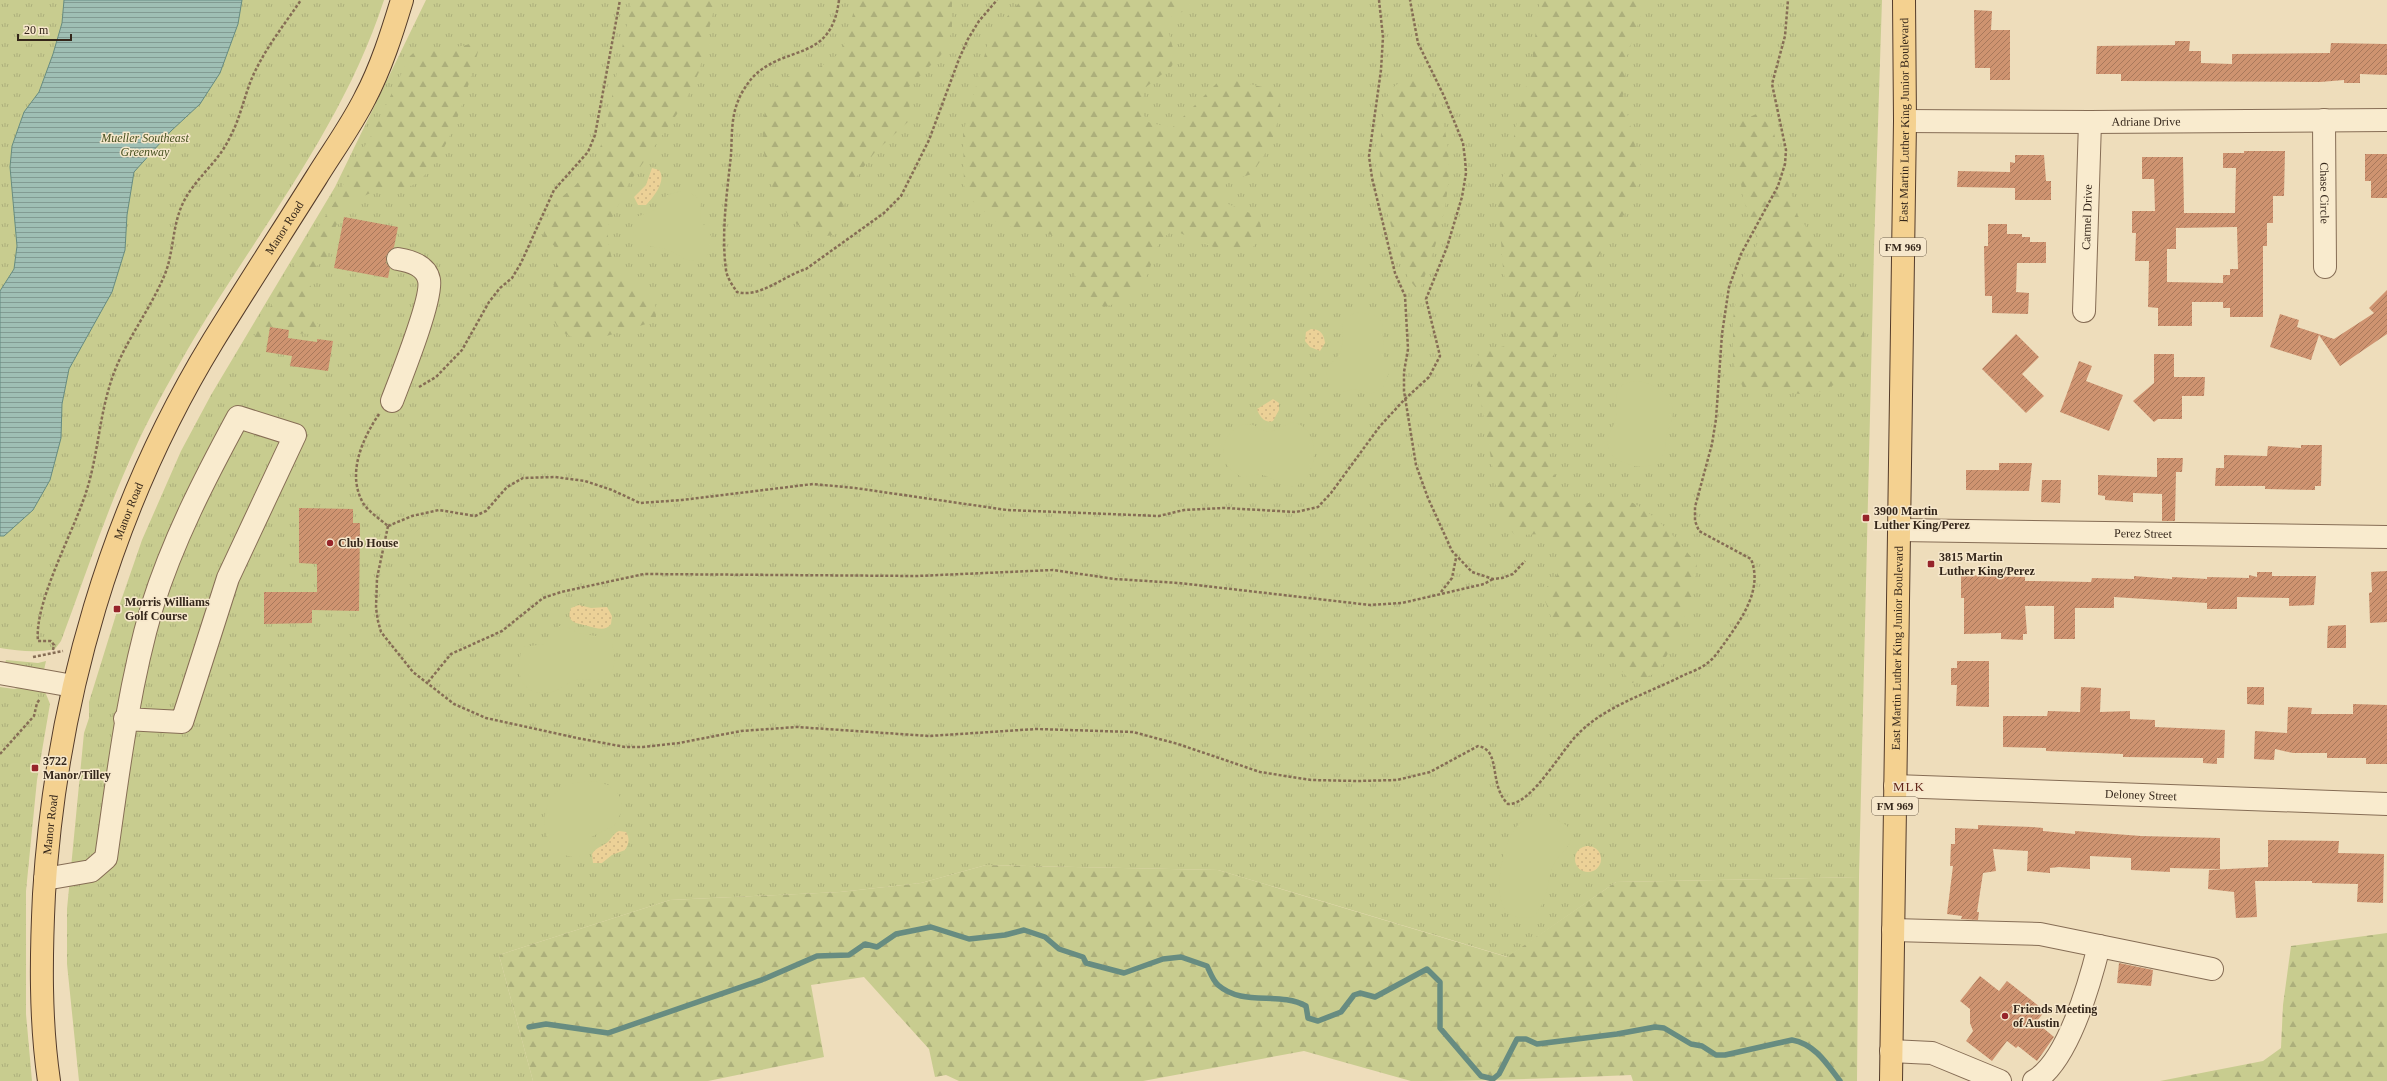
<svg xmlns="http://www.w3.org/2000/svg" width="2387" height="1081" viewBox="0 0 2387 1081" font-family="'Times New Roman',serif">
	<style>
		.grass { fill: url(#grass-tufts) }
		.forest { fill: url(#forest-firs) }
		.sand { fill: url(#sand-dots) }
		.pitch { fill: #c8cc8f }
		.water { fill: url(#water-rules); stroke: #678c81 }
		.lines { fill: none; stroke-linecap: round; stroke-linejoin: round }
		.stream { stroke: #678c81; stroke-width: 5.5 }
		.building { fill: url(#building-hatch); fill-rule: evenodd }
		.minor-casing { stroke: #866d55; stroke-width: 24 }
		.major-casing { stroke: #533b2a; stroke-width: 24 }
		.path { stroke: #866d55; stroke-width: 2.5; stroke-dasharray: 3 2; stroke-linecap: butt }
		.minor { stroke: #f9ebce; stroke-width: 22 }
		.major { stroke: #f4d190; stroke-width: 22 }
		.poi-dot { fill: #96242a; stroke: #f6e7cb; stroke-width: 1.5 }
		.labels { text-anchor: middle; dominant-baseline: central; stroke-width: 3; stroke-linejoin: round; paint-order: stroke }
		.shield { fill: #f6e7cb; stroke: #6e604f; stroke-width: 1 }
		.shield-label { font-size: 11px; font-weight: bold; fill: #34261a }
		.street-label { font-size: 12px; fill: #34261a; stroke: #f6e7cb }
		.park-label { font-size: 12px; font-style: italic; fill: #475120; stroke: #f6e7cb }
		.poi-label { font-size: 12px; font-weight: bold; fill: #34261a; stroke: #f6e7cb; text-anchor: start }
		.neighbourhood-label { font-size: 13px; letter-spacing: 1px; fill: #622519; stroke: #f6e7cb }
	</style>
	<defs>
		<pattern id="grass-tufts" width="24" height="20" patternUnits="userSpaceOnUse"><rect width="24" height="20" fill="#c8cc8f"/><path d="M3 7l-1-3M5 7V3M7 7l1-3M15 17l-1-3M17 17v-4M19 17l1-3" fill="none" stroke="#acaf7b"/></pattern>
		<pattern id="forest-firs" width="22" height="20" patternUnits="userSpaceOnUse"><rect width="22" height="20" fill="#c8cc8f"/><path d="M5 1l3.5 6h-7zM16 11l3.5 6h-7z" fill="#acaf7b"/></pattern>
		<pattern id="sand-dots" width="8" height="8" patternUnits="userSpaceOnUse"><rect width="8" height="8" fill="#ecd197"/><path d="M2 2h.1M6 6h.1" fill="none" stroke="#cbb382" stroke-width="1.8" stroke-linecap="round"/></pattern>
		<pattern id="water-rules" width="6" height="5" patternUnits="userSpaceOnUse"><rect width="6" height="5" fill="#9fbfb4"/><path d="M0 2.5h6" fill="none" stroke="#829b92"/></pattern>
		<pattern id="building-hatch" width="6" height="6" patternUnits="userSpaceOnUse"><rect width="6" height="6" fill="#ce9370"/><path d="M-1 1l2-2M0 6l6-6M5 7l2-2" fill="none" stroke="#a8785b"/></pattern>
	</defs>
	<rect width="100%" height="100%" fill="#edb"/>
	<g class="grass">
		<path d="M0 0H384C344 124 261 227 195 337 175 371 155 406 138 442 108 506 86 574 61 641L55 649C37 653 19 651 0 648Z"/>
		<path d="M426 0H1882L1874 248 1859 877 1616 882 1508 957 1218 870 986 865 921 883 840 892 670 900 499 955 533 1081H79L67 964V909L84 733 89 718V702L115 618 142 540 181 451 211 395 335 187Z"/>
		<path d="M6 660 38 663 46 661 44 670 5 663Z"/>
		<path d="M26 686 44 689 50 704 37 780 26 891V1014L32 1081H0V687L14 689Z"/>
	</g>
	<g class="forest">
		<path d="M632 0H716L699 72 684 104 629 183 608 226V242L613 263 640 290 655 300 656 317 646 324 600 338 578 340 562 332 550 316 558 249 552 244 542 241 546 223 558 200 574 187 593 165 603 140Z"/>
		<path d="M856 0H952V32L941 55 909 87 910 120 875 152 851 184 834 235C830 235 823 237 819 236 770 224 749 132 772 93 786 70 794 78 815 69 821 67 835 58 840 52 848 40 853 14 856 0Z"/>
		<path d="M1022 0H1191L1186 10 1165 20 1175 55 1172 66 1145 88 1141 111 1148 122 1172 128 1218 82 1232 80 1271 89 1279 98 1281 110 1271 144 1252 174 1229 181 1221 189V201L1257 216C1264 229 1262 236 1253 247 1215 253 1207 245 1174 230L1160 240 1144 284 1127 300 1104 307 1081 297 1067 248 1059 238 1036 229 1001 226 968 197 964 185 963 133 988 43 1012 10Z"/>
		<path d="M1540 0H1646L1627 56 1623 97 1641 168 1636 195 1587 275 1559 330 1547 393 1550 461 1561 494 1582 506C1589 503 1595 499 1602 498 1638 489 1677 540 1697 564L1692 597 1674 642 1658 672 1632 683 1597 642 1558 635 1542 593 1557 575 1562 553 1541 534 1515 535 1502 521 1479 391 1473 371 1480 351 1506 346 1511 313 1503 268 1497 189 1508 166 1522 97 1530 76Z"/>
		<path d="M475 42 479 48C468 87 452 150 422 178 405 194 395 186 376 191 358 197 344 207 336 226 332 235 334 245 328 254 323 264 314 264 307 279L314 293 305 304 309 315 319 325 314 333 277 335 268 347H259L253 338 295 263 336 200 353 164 370 138 410 56 419 48C440 50 456 49 475 42Z"/>
		<path d="M1414 80 1425 83C1467 149 1446 221 1420 289L1416 288 1408 278C1400 252 1390 226 1384 199 1375 163 1381 125 1389 90L1399 83Z"/>
		<path d="M1758 113 1773 130 1798 216 1834 264 1862 312 1865 343 1859 363 1844 380 1811 396 1765 388H1743L1733 362V319L1738 288 1758 242 1743 198 1735 141 1740 122Z"/>
		<path d="M986 865 1218 870 1507 957 1616 882 1859 877 1857 1081H1633L1631 1075C1558 1078 1484 1081 1411 1081L1304 1051 1143 1081H959L946 1075 935 1077 929 1049 864 977 811 985 824 1057 708 1081H533L499 955 670 900 840 892 921 883Z"/>
		<path d="M2387 933V1081H2160L2263 1061 2281 1048 2283 1005 2291 946Z"/>
	</g>
	<g class="sand">
		<path d="M652 168 659 170C667 180 654 197 646 205H638L634 197 646 185Z"/>
		<path d="M1311 329C1321 329 1324 335 1325 343L1320 351 1310 347 1305 341 1306 332Z"/>
		<path d="M1273 399 1279 403V410L1273 421C1265 424 1259 416 1257 409Z"/>
		<path d="M579 605 591 608 607 607 612 616 611 624C605 632 596 628 588 626 577 623 565 623 571 608Z"/>
		<path d="M619 831 626 832C630 838 629 844 625 850L612 855 602 863H593L592 854C596 848 599 848 605 844 611 841 612 834 619 831Z"/>
		<circle cx="1588" cy="859" r="13"/>
	</g>
	<g class="pitch">
		<path d="M681 191H688L701 200 700 219 711 236V252L701 261C680 262 680 253 665 249 647 244 646 251 633 232L636 217 655 210 667 195Z"/>
		<path d="M1360 312 1376 316 1382 322 1384 357 1389 367V373L1383 387 1372 394 1356 389 1340 392 1335 391 1328 383 1326 371C1329 363 1336 360 1340 353 1348 336 1331 318 1360 312Z"/>
		<path d="M1637 381C1656 384 1678 397 1672 419 1671 424 1668 429 1667 434 1665 440 1666 446 1664 452 1657 469 1639 469 1625 463 1615 460 1610 454 1607 444 1607 434 1614 427 1616 418 1619 402 1608 383 1637 381Z"/>
		<path d="M1292 422C1324 428 1317 478 1297 485 1285 490 1273 477 1262 475 1255 474 1248 478 1241 477 1234 472 1226 467 1224 459 1220 445 1231 425 1247 424 1255 424 1262 431 1270 432Z"/>
		<path d="M559 626H566L578 633 602 637 612 644C614 653 617 669 609 676 600 684 587 677 576 680 568 682 561 690 552 692 521 699 513 671 523 647L544 644Z"/>
		<path d="M593 781 608 785 617 792 622 801 621 813 614 826 591 837 579 857C539 859 533 802 565 786 574 782 583 782 593 781Z"/>
		<path d="M1540 814C1554 817 1582 827 1568 846 1563 853 1556 858 1553 866 1546 885 1548 902 1533 917 1524 918 1514 919 1507 912 1491 896 1503 840 1518 825 1524 819 1532 817 1540 814Z"/>
	</g>
	<path class="water" d="M64 0H242L238 24 220 73 200 104 171 131 134 172 127 215 125 250 112 292 69 369 62 404 61 438 50 480 33 510 4 536H0V291L14 269 17 246 10 167 12 146 24 112 39 92 53 54 62 23Z"/>
	<g class="lines">
		<path class="stream" d="M529 1027 546 1024 608 1033 764 979 817 956 849 955 865 944 877 947 896 934 931 927 969 939 1005 935 1024 930 1045 937 1059 949 1083 957 1086 963 1124 973 1163 959 1181 957 1207 966C1210 972 1213 981 1218 985 1243 1007 1279 991 1306 1006L1308 1018 1318 1021 1341 1012 1354 995 1360 993 1375 997 1427 969 1440 982V1028L1481 1076 1493 1079 1499 1074 1517 1039H1526L1537 1044 1617 1034 1655 1027 1664 1028 1691 1044 1702 1046 1716 1055H1725L1792 1040C1815 1044 1827 1064 1840 1081"/>
	</g>
	<g class="building">
		<path d="M1974 10 1992 11 1991 30H2010V80H1990V68H1975Z"/>
		<path d="M2175 41H2190L2189 51H2201V63L2232 64V54L2330 53 2331 43 2387 44V75L2360 74V83H2344V80L2320 82 2121 81V74H2096L2097 46 2175 45Z"/>
		<path d="M2244 151H2285L2284 196H2273V223H2267V246H2263V317H2230V308H2223V302H2192V326H2158V308L2148 307 2149 261H2135L2136 233H2132V211H2155L2154 179H2142V157H2183L2184 213H2235L2236 168H2223V153H2244ZM2237 227 2238 269H2230V275H2223V283L2167 282V249H2176V228Z"/>
		<path d="M2365 154H2387V198H2371V181H2365Z"/>
		<path d="M2015 155H2044L2046 181H2051V200H2015V188L1957 187 1958 171 2010 172V162L2015 163Z"/>
		<path d="M344 217 398 227 394 247 386 256V263L390 268 388 278 334 268Z"/>
		<path d="M1988 224H2007V234H2022V237H2030V242H2046V263H2017L2016 292 2029 293 2028 314 1992 313V296H1985L1984 246H1988Z"/>
		<path d="M2387 290V334L2340 366 2319 335 2311 360 2270 347 2280 314 2299 320 2297 327 2334 339 2374 313 2369 308Z"/>
		<path d="M270 327 289 330 288 338 317 342V339L333 341 328 371 290 366 292 356 266 352Z"/>
		<path d="M2016 334 2039 357 2022 374 2044 396 2026 413 1982 369Z"/>
		<path d="M2154 354H2174V377H2205L2204 396H2182V419H2158L2154 422 2133 401 2154 383Z"/>
		<path d="M2079 361 2092 366 2086 381 2123 395 2109 431 2060 412Z"/>
		<path d="M2301 445H2322L2321 486H2315V490L2265 489V486H2215L2216 468H2224V455L2267 456 2268 446 2301 448Z"/>
		<path d="M2157 458H2183L2182 472H2176L2175 521H2162V494L2133 493V502L2105 500V496L2098 495V475L2157 477Z"/>
		<path d="M1999 463H2032L2029 491 1966 490V470H1999Z"/>
		<path d="M2042 480H2061L2060 503 2041 502Z"/>
		<path d="M299 508 353 509V523H360L359 611 312 610V623L264 624V592H317V564L299 563Z"/>
		<path d="M2387 571V622L2370 623 2369 593 2372 592 2371 572Z"/>
		<path d="M2257 572H2272V576H2316L2314 605 2289 606V598L2237 597V609H2207V603L2114 597V608H2075V639H2054V606H2025L2027 634H2023V640L2001 639V633L1964 634V598H1961V575L2025 577V581H2028L2091 582 2092 578 2134 579V576L2172 579V577L2207 579V577L2249 578V575L2257 577Z"/>
		<path d="M2346 625V648H2327L2328 626Z"/>
		<path d="M1957 661H1989V707L1956 706 1957 685H1951V668H1957Z"/>
		<path d="M2081 687 2101 688 2100 712 2130 711V719L2155 720V727L2225 730 2224 758H2217V764L2203 763V758L2123 757V754L2046 751V748L2003 747V716H2047L2048 711 2080 712Z"/>
		<path d="M2247 687H2264V705L2247 704Z"/>
		<path d="M2353 704 2387 705V764H2366V758H2327V753H2293L2275 749 2274 760 2254 759 2255 731 2287 733 2288 707 2312 708 2311 714H2353Z"/>
		<path d="M1978 825 2032 827 2043 828V831L2075 834V831L2141 836 2220 838V869L2170 868V872L2131 870V858L2090 856V869L2059 867 2050 868V873L2027 871 2028 851 1993 849 1996 871 1983 873 1977 912H1979L1978 920 1961 919 1962 916 1947 914 1953 866H1950L1951 844H1955V828L1978 829Z"/>
		<path d="M2268 840 2339 841 2338 853 2384 854 2383 903 2357 902 2358 884 2312 883V881H2255L2257 917 2236 918 2234 892 2208 889 2209 870 2268 867Z"/>
		<path d="M2119 963 2153 970 2151 986 2117 983Z"/>
		<path d="M1980 976 1999 991 2007 981 2045 1011 2036 1022 2054 1037 2037 1061 2018 1046 2016 1048 2007 1041 1992 1061 1966 1041 1973 1031 1970 1023V1009L1960 1001Z"/>
	</g>
	<g class="lines">
		<g class="minor-casing">
			<g id="minor">
				<path id="s1" d="M2324 120 2325 267"/>
				<path id="s2" d="M1905 121 2090 122 2387 120"/>
				<path id="s3" d="M2084 311 2090 122"/>
				<path d="M392 401C400 380 433 298 429 280 426 265 410 261 398 259"/>
				<path id="s4" d="M1899 530 2387 537"/>
				<path d="M0 673 73 686"/>
				<path id="s5" d="M1895 786 2387 804"/>
				<path d="M45 879 91 871 106 858C118 774 128 689 152 607 173 540 205 478 238 417L295 435 228 578 182 722 125 719"/>
				<path d="M1893 930 2040 934 2212 969"/>
				<path d="M1891 1051 1932 1053 2000 1081"/>
				<path d="M2034 1081C2068 1062 2090 982 2099 946"/>
			</g>
		</g>
		<g class="major-casing">
			<g id="major">
				<path id="s6" d="M49 1081C40 1020 41 956 44 894 56 700 111 508 213 341 247 286 282 232 316 178 332 152 351 126 365 98 381 68 392 33 402 0"/>
				<path id="s7" d="M1891 1081 1905 121 1904 0"/>
			</g>
		</g>
		<g class="path">
			<path d="M839 0C831 64 785 43 752 78 747 84 741 93 738 101 731 118 732 137 731 155 727 193 721 233 726 270 727 278 733 286 737 292 761 298 783 276 806 269L884 213 901 196 929 140 959 59 968 39 979 21 997 0"/>
			<path d="M1379 0 1383 37 1381 70 1369 156 1372 178 1395 273 1405 296 1408 349 1404 372V391L1416 465 1428 498 1452 551 1472 572 1493 579 1502 578 1513 574 1525 561"/>
			<path d="M419 387 436 377 462 350 489 302 500 288 512 278 521 263 554 190 588 152 595 135 620 0"/>
			<path d="M379 414C363 438 347 472 362 501 366 510 380 519 388 526"/>
			<path d="M388 526 377 578 376 608 378 621 381 632 413 672 454 704 486 718 577 738 625 747H643L679 743 741 731 797 727 929 736 1036 729 1133 732 1178 744 1260 772 1311 780 1357 781 1397 780 1430 772 1478 746C1502 750 1488 785 1508 804 1532 805 1561 750 1579 733 1607 705 1649 693 1684 675 1691 672 1700 669 1706 664 1714 659 1720 649 1726 641 1742 618 1763 589 1751 559L1699 531 1695 521V507L1712 444 1716 419 1722 334 1729 287 1741 254 1778 186 1785 164 1786 150 1772 84 1785 36 1788 0"/>
			<path d="M388 526 412 516 439 510 475 516 486 511 507 487 523 478 555 477 585 481 612 490 640 503 682 500 813 484 855 488 1007 510 1159 516 1184 510 1224 508 1296 512 1318 507 1331 493 1380 426 1405 399 1429 377 1440 356 1426 299 1447 247 1462 197 1466 173 1465 159 1463 143 1444 96 1418 43 1410 0"/>
			<path d="M1441 592 1452 578 1456 558"/>
			<path d="M53 650 54 645 51 641H38C34 605 70 538 83 501 97 464 98 425 109 388 120 347 149 313 165 274 174 251 172 226 183 203 195 178 219 162 230 137 240 119 244 97 252 78 264 50 284 25 301 0"/>
			<path d="M33 657 63 651"/>
			<path d="M428 682 451 654 502 631 543 598 561 592 644 574 917 576 1053 570 1115 579 1179 583 1370 605 1402 603 1484 584 1493 579"/>
			<path d="M0 754 34 716 37 703 40 699"/>
		</g>
		<use href="#minor" class="minor"/>
		<use href="#major" class="major"/>
	</g>
	<g class="poi-dot">
		<rect x="1862" y="514" width="8" height="8" rx="2"/>
		<circle cx="330" cy="543" r="4"/>
		<rect x="1927" y="560" width="8" height="8" rx="2"/>
		<rect x="113" y="605" width="8" height="8" rx="2"/>
		<rect x="31" y="764" width="8" height="8" rx="2"/>
		<circle cx="2005" cy="1016" r="4"/>
	</g>
	<g class="labels">
		<g class="shield">
			<rect x="1880" y="238" width="46" height="18" rx="3"/>
			<rect x="1872" y="797" width="46" height="18" rx="3"/>
		</g>
		<g class="shield-label">
			<text x="1903" y="247">FM 969</text>
			<text x="1895" y="806">FM 969</text>
		</g>
		<g class="street-label">
			<text stroke="none"><textPath href="#s7" startOffset="961">East Martin Luther King Junior Boulevard</textPath></text>
			<text stroke="none"><textPath href="#s2" startOffset="241">Adriane Drive</textPath></text>
			<text stroke="none"><textPath href="#s1" startOffset="73">Chase Circle</textPath></text>
			<text stroke="none"><textPath href="#s3" startOffset="94">Carmel Drive</textPath></text>
			<text stroke="none"><textPath href="#s6" startOffset="905">Manor Road</textPath></text>
			<text stroke="none"><textPath href="#s6" startOffset="581">Manor Road</textPath></text>
			<text stroke="none"><textPath href="#s4" startOffset="244">Perez Street</textPath></text>
			<text stroke="none"><textPath href="#s7" startOffset="433">East Martin Luther King Junior Boulevard</textPath></text>
			<text stroke="none"><textPath href="#s5" startOffset="246">Deloney Street</textPath></text>
			<text stroke="none"><textPath href="#s6" startOffset="257">Manor Road</textPath></text>
		</g>
		<g class="park-label">
			<text x="145" y="138">Mueller Southeast<tspan x="145" dy="14">Greenway</tspan></text>
		</g>
		<g class="poi-label">
			<text x="1874" y="511">3900 Martin<tspan x="1874" dy="14">Luther King/Perez</tspan></text>
			<text x="338" y="543">Club House</text>
			<text x="1939" y="557">3815 Martin<tspan x="1939" dy="14">Luther King/Perez</tspan></text>
			<text x="125" y="602">Morris Williams<tspan x="125" dy="14">Golf Course</tspan></text>
			<text x="43" y="761">3722<tspan x="43" dy="14">Manor/Tilley</tspan></text>
			<text x="2013" y="1009">Friends Meeting<tspan x="2013" dy="14">of Austin</tspan></text>
		</g>
		<g class="neighbourhood-label">
			<text x="1909" y="786">MLK</text>
		</g>
	</g>
	<path d="M18 34v6h53v-6" fill="none" stroke="#34261a" stroke-width="2"/>
	<text x="24" y="34" font-size="12" fill="#34261a" stroke="#f6e7cb" stroke-width="3" paint-order="stroke">20 m</text>
</svg>
